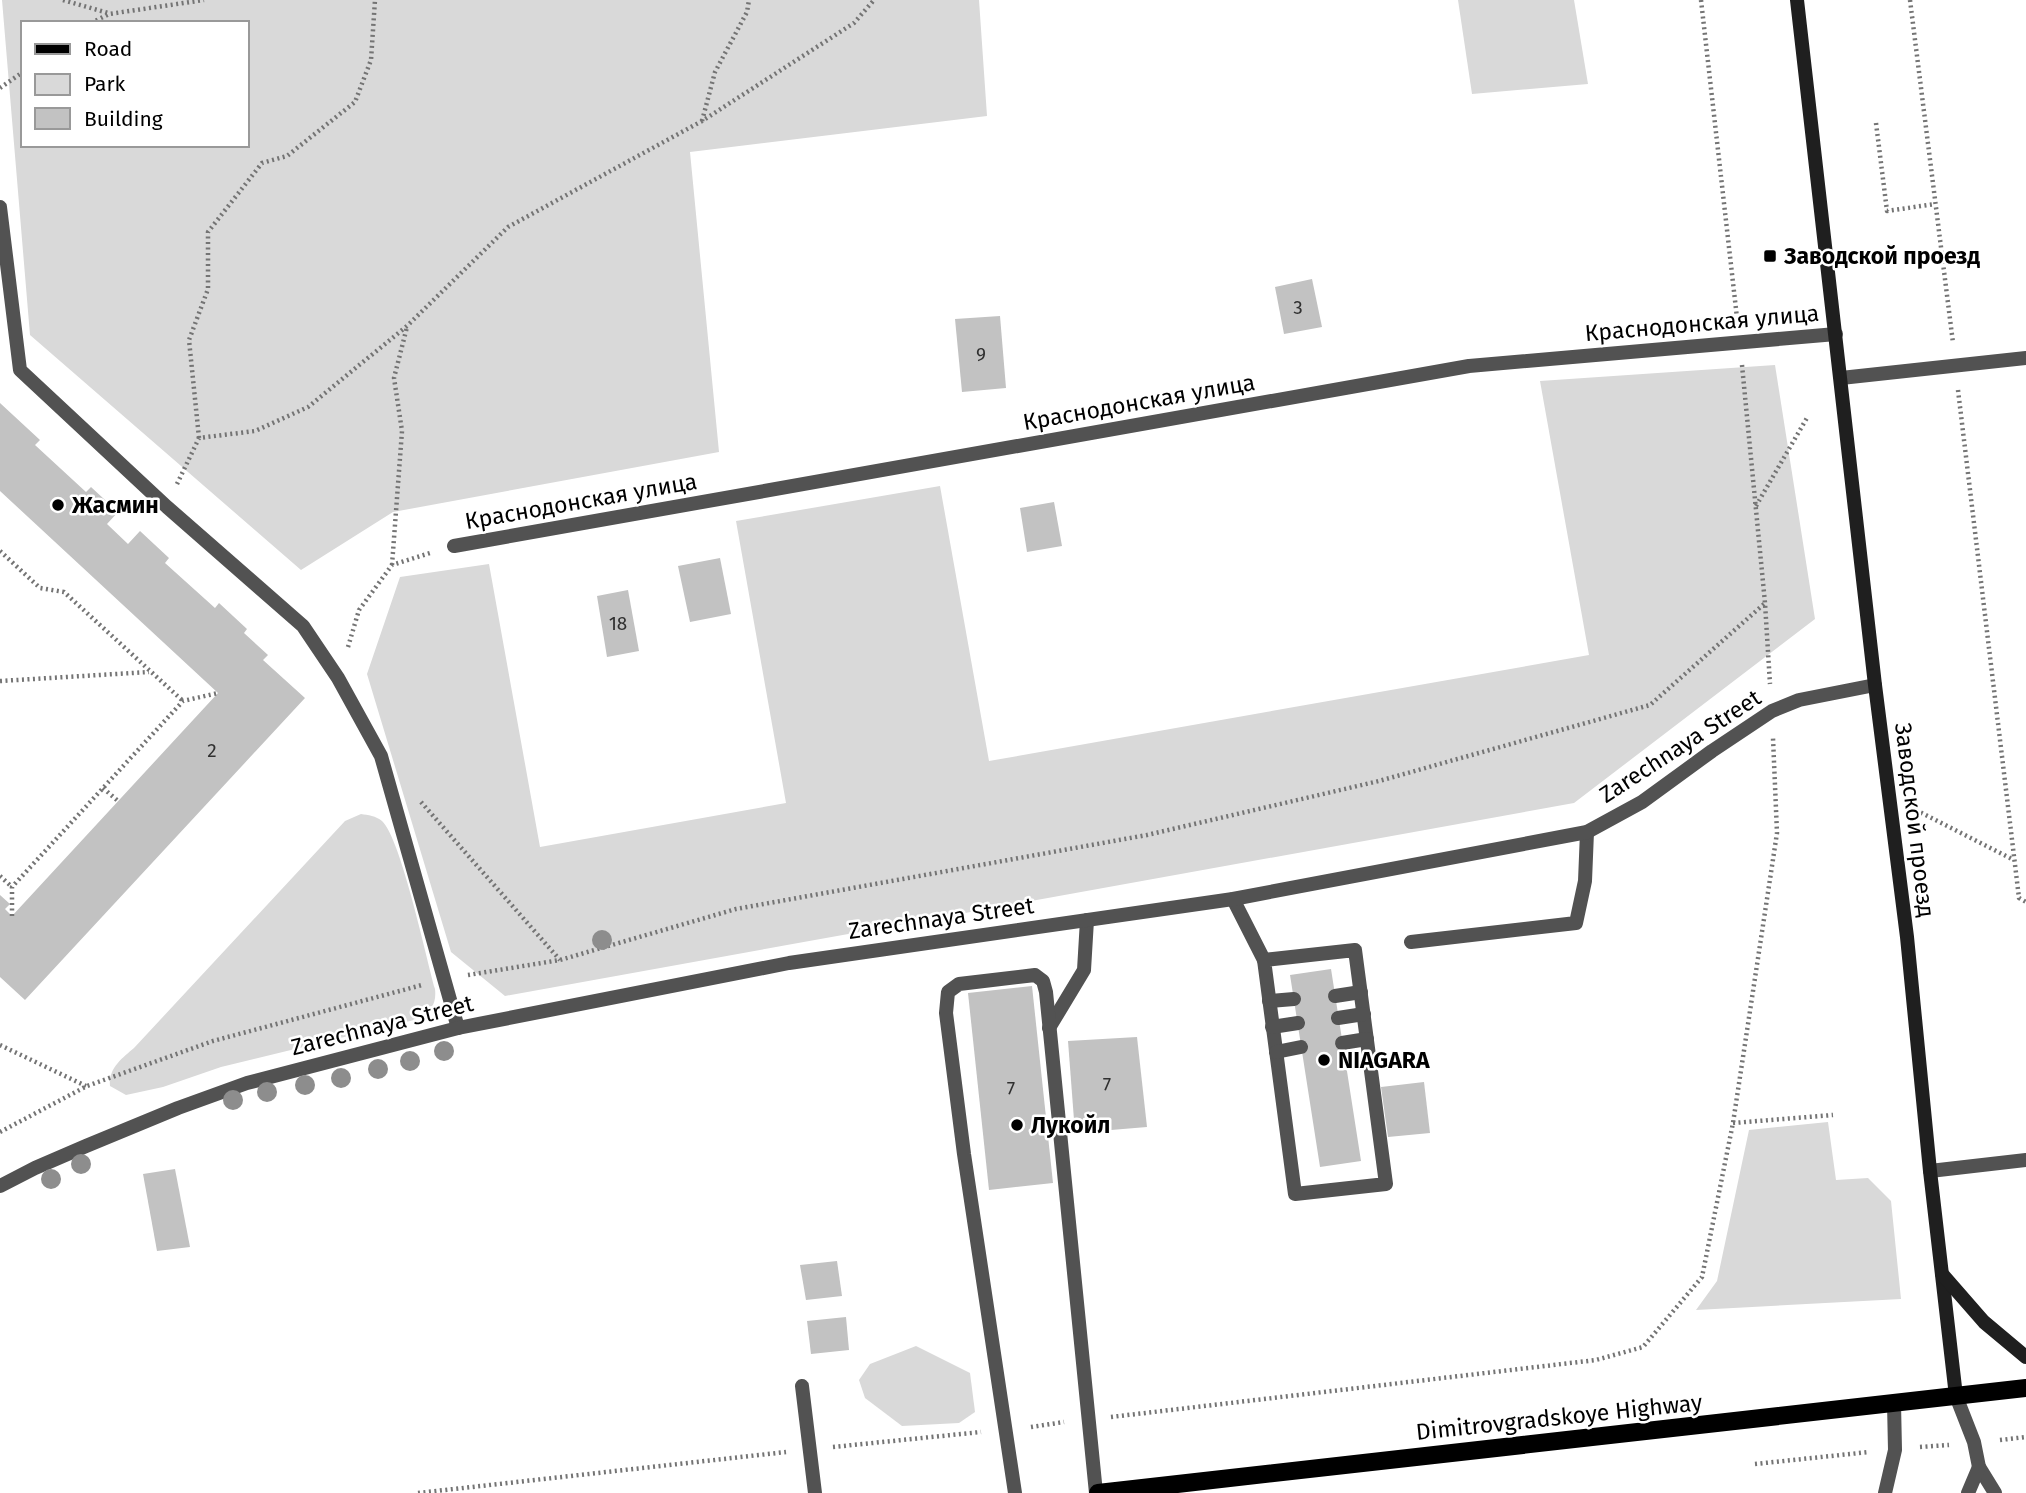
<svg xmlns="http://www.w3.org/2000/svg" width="2026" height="1493" viewBox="0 0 2026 1493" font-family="'Fira Sans',sans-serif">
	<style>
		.green { fill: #d9d9d9; fill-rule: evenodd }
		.building { fill: #c2c2c2 }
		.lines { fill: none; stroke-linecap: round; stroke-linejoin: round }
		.path { stroke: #747474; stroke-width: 4.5; stroke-dasharray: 2 3.5; stroke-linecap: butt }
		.lane { stroke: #525252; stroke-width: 14 }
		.street { stroke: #525252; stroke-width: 14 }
		.secondary { stroke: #1f1f1f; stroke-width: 14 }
		.primary { stroke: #000; stroke-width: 18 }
		.tree { fill: #8d8d8d }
		.poi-dot { fill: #000; stroke: #fff; stroke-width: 2.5 }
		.labels { text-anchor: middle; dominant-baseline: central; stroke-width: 5; stroke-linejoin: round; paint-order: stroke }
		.number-label { font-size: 19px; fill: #303030 }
		.poi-label { font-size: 23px; font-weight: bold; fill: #000; stroke: #fff; text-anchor: start }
		.street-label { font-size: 23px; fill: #000; stroke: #fff }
	</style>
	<rect width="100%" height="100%" fill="#fff"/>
	<g class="green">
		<path d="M2 0H979L987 116 690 152 719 452 393 512 301 570 30 335ZM23 23H247V145H23Z"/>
		<path d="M1458 0H1574L1588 84 1472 94Z"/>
		<path d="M1775 365 1815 619 1574 803 505 996 451 952 367 674 400 577 489 564 540 847 786 803 736 521 940 486 989 761 1589 655 1540 381Z"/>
		<path d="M361 814C368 815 376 816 382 821 401 839 426 957 435 989 437 1005 429 1015 414 1020L221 1067 163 1087 126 1095 110 1086C108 1069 122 1058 134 1048L345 821Z"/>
		<path d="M1828 1122 1836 1180 1868 1178 1891 1201 1901 1299 1696 1310 1717 1281 1749 1130Z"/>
		<path d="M916 1346 970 1373 975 1412 959 1423 902 1426 865 1398 859 1380 870 1364Z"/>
	</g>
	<g class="building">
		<path d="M1312 279 1322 327 1284 334 1275 287Z"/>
		<path d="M1000 316 1006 388 962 392 955 319Z"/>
		<path d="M0 403 40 440 35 445 86 492 91 487 118 512 107 524 128 544 140 531 169 558 165 563 215 608 219 603 247 629 244 633 268 655 263 660 305 698 25 1000 0 977V895L10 904 5 909 12 916 218 693 0 491Z"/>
		<path d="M1054 502 1062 546 1027 552 1020 508Z"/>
		<path d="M720 558 731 614 690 622 678 566Z"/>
		<path d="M628 590 639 651 607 657 597 596Z"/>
		<path d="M1331 969 1361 1161 1320 1167 1290 975Z"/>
		<path d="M1032 986 1053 1183 989 1190 968 993Z"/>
		<path d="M1137 1037 1147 1127 1075 1133 1068 1041Z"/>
		<path d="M1424 1082 1430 1133 1388 1137 1381 1087Z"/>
		<path d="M175 1169 190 1247 157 1251 143 1174Z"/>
		<path d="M837 1261 842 1296 806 1300 800 1265Z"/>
		<path d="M846 1317 849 1350 811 1354 807 1321Z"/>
	</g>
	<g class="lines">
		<g class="path">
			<path d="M63 0 108 13"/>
			<path d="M1701 0 1737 318"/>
			<path d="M1910 0 1953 343"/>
			<path d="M91 23 109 14 204 0"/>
			<path d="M0 88 23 72"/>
			<path d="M702 121 715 72 747 12 749 0"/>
			<path d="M1876 123 1887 211 1935 204"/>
			<path d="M1742 365 1765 603 1770 684"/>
			<path d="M1958 390 2019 898 2026 902"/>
			<path d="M199 438 189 340 208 289V232L262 163 287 156 355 102 371 60 375 0"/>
			<path d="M177 484 199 438 255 431 308 407 407 326 508 227 702 121 854 23 874 0"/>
			<path d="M1756 506 1808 416"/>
			<path d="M0 551 40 588 64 592 183 701"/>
			<path d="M392 565 402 431 394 378 407 327"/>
			<path d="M348 647 359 610 392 565 430 553"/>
			<path d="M0 681 149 672"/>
			<path d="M103 788 118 801"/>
			<path d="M421 802 560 960"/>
			<path d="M1916 810 2014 860"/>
			<path d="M0 876 12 887"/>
			<path d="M12 916V887L183 701 218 693"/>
			<path d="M468 975 560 960 736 909 1147 835 1379 781 1650 705 1764 604"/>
			<path d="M0 1045 86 1086"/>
			<path d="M1733 1123 1833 1115"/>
			<path d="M0 1132 87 1086 213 1041 422 985"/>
			<path d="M1111 1417 1596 1360 1643 1347 1702 1277 1733 1123 1777 833 1773 738"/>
			<path d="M1031 1427 1064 1422"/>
			<path d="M2000 1440 2026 1437"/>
			<path d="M833 1447 981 1432"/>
			<path d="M1920 1447 1949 1445"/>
			<path d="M1755 1464 1869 1452"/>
			<path d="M418 1493 786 1452"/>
		</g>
		<g class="lane">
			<path d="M0 207 20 370 167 507 303 626 338 678 381 756 458 1028"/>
			<path d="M1841 378 2026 358"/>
			<path d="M1233 899 1264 960"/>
			<path d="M1411 942 1576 923 1585 881 1587 832"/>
			<path d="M1355 950 1386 1184 1295 1194 1264 960Z"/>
			<path d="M1335 996 1361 992"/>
			<path d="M1269 1001 1294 999"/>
			<path d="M1338 1018 1364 1014"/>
			<path d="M1272 1027 1298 1023"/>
			<path d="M1049 1028 1084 970 1087 920"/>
			<path d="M1342 1043 1367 1039"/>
			<path d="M1276 1052 1301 1047"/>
			<path d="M1930 1171 2026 1160"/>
			<path d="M802 1386 815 1493"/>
			<path d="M1956 1396 1974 1442 1979 1467 1995 1493"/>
			<path d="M1015 1493 964 1154 946 1013 948 992 959 984 1035 975 1043 981 1046 992 1096 1493"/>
			<path d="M1885 1493 1895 1450 1894 1403"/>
			<path d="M1968 1493 1979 1467"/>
		</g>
		<g class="street">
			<path d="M454 546 1469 366 1836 334"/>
			<path d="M0 1186 35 1168 86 1146 178 1108 247 1083 458 1028 789 963 1233 899 1587 832 1642 802 1712 751 1772 711 1799 700 1875 685"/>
		</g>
		<g class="secondary">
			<path d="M1797 0 1875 685 1907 937 1930 1171 1956 1396"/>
			<path d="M1942 1274 1984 1322 2026 1357"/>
		</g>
		<path class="primary" d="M1098 1493 2026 1388"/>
	</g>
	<g class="tree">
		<circle cx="602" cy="940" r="10"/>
		<circle cx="444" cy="1051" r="10"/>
		<circle cx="410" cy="1061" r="10"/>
		<circle cx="378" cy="1069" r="10"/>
		<circle cx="341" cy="1078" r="10"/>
		<circle cx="305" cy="1085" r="10"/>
		<circle cx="267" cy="1092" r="10"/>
		<circle cx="233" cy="1100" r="10"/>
		<circle cx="81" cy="1164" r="10"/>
		<circle cx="51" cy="1179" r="10"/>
	</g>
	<g class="poi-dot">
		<rect x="1763" y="249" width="14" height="14" rx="3.5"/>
		<circle cx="58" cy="505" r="7"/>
		<circle cx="1324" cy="1060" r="7"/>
		<circle cx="1017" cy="1125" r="7"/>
	</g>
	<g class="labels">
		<g class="number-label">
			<text x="1298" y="307">3</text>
			<text x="981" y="354">9</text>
			<text x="618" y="623">18</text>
			<text x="212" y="750">2</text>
			<text x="1107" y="1084">7</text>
			<text x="1011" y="1088">7</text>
		</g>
		<g class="poi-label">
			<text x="1784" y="256">Заводской проезд</text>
			<text x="72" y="505">Жасмин</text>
			<text x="1338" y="1060">NIAGARA</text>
			<text x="1031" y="1125">Лукойл</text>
		</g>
		<g class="street-label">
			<text transform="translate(1702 323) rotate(-5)">Краснодонская улица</text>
			<text transform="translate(1139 402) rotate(-10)">Краснодонская улица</text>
			<text transform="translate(581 501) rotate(-10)">Краснодонская улица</text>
			<text transform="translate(1680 746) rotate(-33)">Zarechnaya Street</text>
			<text transform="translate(1915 820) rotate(83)">Заводской проезд</text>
			<text transform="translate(941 918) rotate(-8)">Zarechnaya Street</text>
			<text transform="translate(382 1025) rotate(-14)">Zarechnaya Street</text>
			<text transform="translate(1559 1417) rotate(-6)">Dimitrovgradskoye Highway</text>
		</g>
	</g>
	<rect x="21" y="21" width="228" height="126" fill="#ffffff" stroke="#999999" stroke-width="2"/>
	<rect x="35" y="44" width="35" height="10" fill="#000000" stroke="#999999" stroke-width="2"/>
	<text x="84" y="56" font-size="21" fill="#000000">Road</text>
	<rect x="35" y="74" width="35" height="21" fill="#d9d9d9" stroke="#999999" stroke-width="2"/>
	<text x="84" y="91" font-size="21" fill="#000000">Park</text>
	<rect x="35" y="108" width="35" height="21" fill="#c2c2c2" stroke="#999999" stroke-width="2"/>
	<text x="84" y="126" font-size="21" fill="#000000">Building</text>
</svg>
